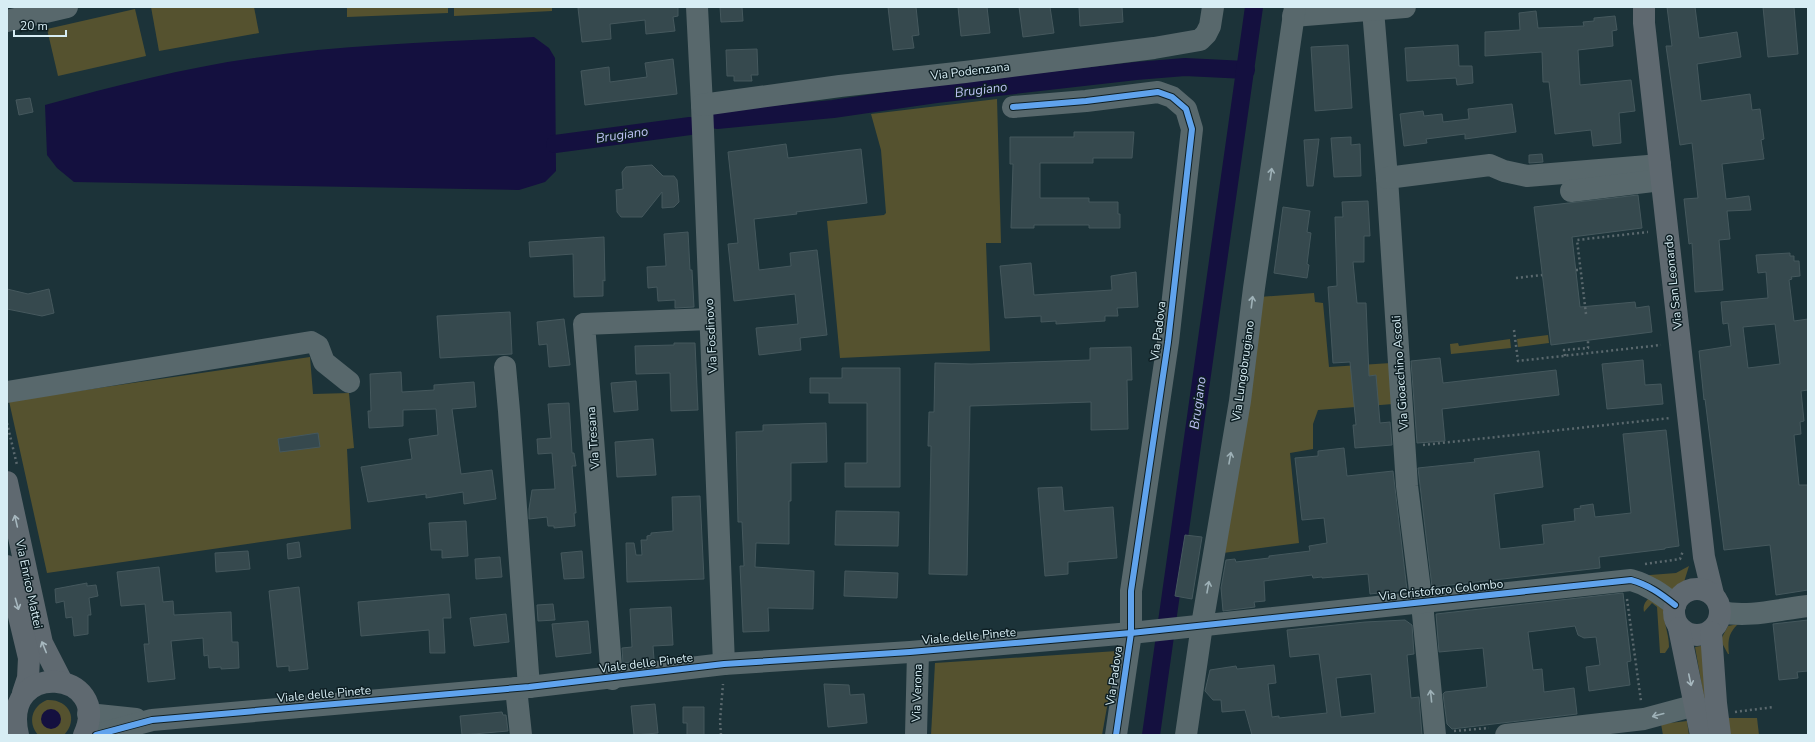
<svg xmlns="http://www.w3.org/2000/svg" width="1815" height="742" viewBox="0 0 1815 742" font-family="'Nunito Sans',sans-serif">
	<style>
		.green { fill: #55522f }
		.water { fill: #14103f }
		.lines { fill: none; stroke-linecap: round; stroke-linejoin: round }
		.canal { stroke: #14103f; stroke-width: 18 }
		.building { fill: #36494e; stroke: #45585d; fill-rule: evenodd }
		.path { stroke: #5b696e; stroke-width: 2.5; stroke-dasharray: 2 3; stroke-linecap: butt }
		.minor { stroke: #58686c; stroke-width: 22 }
		.major { stroke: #5f6970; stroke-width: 22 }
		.cycleway-casing { stroke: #0e1f24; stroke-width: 8 }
		.cycleway { stroke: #60a3ed; stroke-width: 6 }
		.oneway { stroke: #9eb1b7 }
		.oneway2 { stroke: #a7b8bf }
		.labels { text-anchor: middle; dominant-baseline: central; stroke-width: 3; stroke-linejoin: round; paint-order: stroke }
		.street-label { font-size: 12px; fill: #d7edf4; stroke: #0e1f24 }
		.water-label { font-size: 13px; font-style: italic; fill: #bcc1f4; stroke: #0e1f24 }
	</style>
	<rect width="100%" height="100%" fill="#1c3339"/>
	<g class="green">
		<path d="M151 7H254L259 33 159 51Z"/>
		<path d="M347 7H448V13L347 17Z"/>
		<path d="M454 7H552V11L454 16Z"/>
		<path d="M135 9 146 56 58 76 47 29Z"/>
		<path d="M997 99 1001 243H986L990 351 840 358 827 221 884 215 886 213 881 150 871 114Z"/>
		<path d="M1314 293 1315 302 1323 303 1329 367 1391 363 1393 404 1318 410 1313 424V449L1290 453 1299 543 1223 553 1259 297Z"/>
		<path d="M1548 335 1549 343 1518 347 1517 339Z"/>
		<path d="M1510 339 1511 348 1451 354 1450 344 1458 343 1459 346Z"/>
		<path d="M310 357 313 394 349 393 354 448 347 449 351 529 47 573 9 401Z"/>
		<path d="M1689 566 1684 582 1670 594 1637 576 1676 573Z"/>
		<path d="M1649 598 1664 606C1662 620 1669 632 1669 647L1665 653H1660L1657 607 1652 603 1644 612C1643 606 1644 603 1649 598Z"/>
		<path d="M1738 624C1728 634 1728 640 1729 654H1728C1719 637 1720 642 1728 626Z"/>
		<path d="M1706 645V709L1695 647Z"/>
		<path d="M1117 651 1102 735H931L935 663Z"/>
		<path d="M47 700C69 699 79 719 64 735H38C27 722 32 706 47 700Z"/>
		<path d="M1724 718H1757L1759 735H1726Z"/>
		<path d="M1687 721 1689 735H1663L1661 724Z"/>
	</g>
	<g class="water">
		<path d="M534 37 549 48 555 58 556 171 545 182 519 190 74 182 57 168 47 155 45 105C114 86 183 68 254 58 346 44 441 42 534 37Z"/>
		<circle cx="51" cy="719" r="10"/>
	</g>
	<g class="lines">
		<g class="canal">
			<path d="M717 120 833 109 936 94 1136 71 1185 67 1246 70"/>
			<path d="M555 144 690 126"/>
			<path d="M1151 735 1254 7"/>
		</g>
	</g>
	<g class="building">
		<path d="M586 7H678V16L673 17 675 31 646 34 645 20 610 24 611 39 582 42 578 8Z"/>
		<path d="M720 7H742L743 21 721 22Z"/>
		<path d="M888 7H916L919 35 912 36 914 48 893 50Z"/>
		<path d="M958 7H987L990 33 961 36Z"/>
		<path d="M1019 7H1050L1054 33 1023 37Z"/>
		<path d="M1079 7H1122L1123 22 1080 26Z"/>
		<path d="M1667 7H1695L1699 38 1737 32 1741 57 1697 64 1701 101 1750 94 1752 110 1760 109 1764 139 1761 140 1764 159 1722 164 1726 199 1749 196 1751 210 1727 211 1730 239 1719 240 1723 290 1695 292 1692 243 1689 244 1684 199 1698 198 1692 143 1680 145 1666 46H1672Z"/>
		<path d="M1763 7H1794L1798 54 1768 57Z"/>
		<path d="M1536 11 1538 28 1584 26 1583 22 1594 21V18L1615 16 1617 30 1612 31 1613 46 1578 50 1580 85 1631 80 1635 111 1619 113 1621 143 1593 146 1591 130 1555 134 1549 82H1543L1542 52 1485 56V32L1520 30 1519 13Z"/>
		<path d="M1348 45 1352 108 1315 111 1311 47Z"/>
		<path d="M1458 45 1459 66H1472L1473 83 1457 85 1456 78 1407 81 1405 48Z"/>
		<path d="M757 49 758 75H751L752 81H734V76H727L726 50Z"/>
		<path d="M673 59 677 94 585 105 581 71 609 67 610 82 647 77 645 63Z"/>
		<path d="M30 98 33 112 19 115 16 100Z"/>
		<path d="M1512 104 1516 132 1465 139V134L1426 139 1427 143 1404 146 1400 114 1423 111 1424 116 1442 114 1443 122 1469 119 1468 109Z"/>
		<path d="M1074 132H1134L1132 158H1093V163H1040V198H1089V202H1118V214H1120V228H1089V225H1034V228H1011L1013 164H1010V137H1074Z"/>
		<path d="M1351 137V145L1360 144 1361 176 1334 177 1331 138Z"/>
		<path d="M1319 139 1313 186H1307L1304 140Z"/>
		<path d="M786 144 788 158 861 149 867 203 796 212 797 214 754 219 759 270 791 266 790 253 817 250 827 335 800 338 801 350 759 355 756 328 798 324 795 294 734 301 728 244 738 243 728 152Z"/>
		<path d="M1542 154 1543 162 1529 163V155Z"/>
		<path d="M652 165 663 176H674L677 180 679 202 674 207 662 208V192L642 217H621L617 212 616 190 623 189 622 172 626 167Z"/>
		<path d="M1638 195 1642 228 1572 237 1580 307 1635 302 1636 308 1649 306 1652 332 1551 345 1534 207Z"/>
		<path d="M1368 201 1370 236H1364V262H1353L1357 303H1366L1369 376 1376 375 1380 423 1390 422 1392 445 1355 448 1353 425H1356L1350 362 1333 363 1328 287 1337 286 1335 217H1343L1342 202Z"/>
		<path d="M1283 207 1310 211 1307 232 1311 233 1307 264 1309 265 1307 278 1274 273Z"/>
		<path d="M688 232 690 270H692L694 307 675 308V300L658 301 657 287 648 288 647 267 666 266 664 234Z"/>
		<path d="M604 237 605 281 603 280V296L574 297 573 254 530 257 529 242Z"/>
		<path d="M1790 253V256H1794V261H1799L1800 276 1791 277 1792 279 1789 280 1794 321 1808 319V390L1801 391 1804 421 1800 422 1801 434 1794 435 1799 485H1808V590L1776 595 1770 545 1724 550 1705 399 1704 400 1699 351 1731 346 1728 323 1723 324 1721 302 1768 298 1766 272 1758 273 1756 255ZM1775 324 1780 364 1748 368 1743 327Z"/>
		<path d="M1031 263 1034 295 1112 290 1111 276 1136 272 1138 307 1117 308 1118 316H1105V321L1056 324V321L1041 322V316L1005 318 1000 266Z"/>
		<path d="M7 289 28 294 49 289 54 313 42 316 7 309Z"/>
		<path d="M510 312 512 354 440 358 437 316Z"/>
		<path d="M564 319 570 365 549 367 547 344 539 345 537 322Z"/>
		<path d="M674 343H695L698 410 671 411 670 373 636 374 635 346 674 345Z"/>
		<path d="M1131 347 1132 380H1127L1128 429 1091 430V402L970 406 967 575 929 574 931 446H928L929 412H934L935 363 971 364 1090 360V348Z"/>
		<path d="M1440 358 1443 383 1556 370 1559 395 1442 409 1445 441 1417 443 1411 361Z"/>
		<path d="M1643 360 1645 385 1661 384 1663 404 1607 409 1602 364Z"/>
		<path d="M842 368H900V487H845V463H867V403H829V393H810V378H842Z"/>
		<path d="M401 372 402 392 434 390V385L474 382 476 407 452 409 461 474 492 470 496 499 464 504 463 492 426 498V494L368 502 361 467 412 459 409 439 438 435 436 409 403 410V426L369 428 368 411H371L370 374Z"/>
		<path d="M636 381 638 410 614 412 611 383Z"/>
		<path d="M569 403 572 453H574L576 466H572L576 513H574L575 526 554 528V526H548L547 517 529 519V509L532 490 555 489 552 453 538 454 537 439 551 438 548 404Z"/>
		<path d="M826 423 827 462 791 463V501H789V544L756 543 755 567 814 571 813 609 768 608 769 631 743 632 740 566H744L742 522H738L736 432 763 431V425Z"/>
		<path d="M1666 430 1679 546 1665 548V549L1599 557 1600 568 1432 587 1418 468 1475 462 1474 459 1539 451 1543 487 1494 494 1500 549 1544 544 1542 525 1575 521 1574 509 1581 508 1580 506 1593 504 1595 517 1631 513 1623 434Z"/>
		<path d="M318 433 320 447 280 452 278 439Z"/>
		<path d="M653 439 656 475 617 477 615 442Z"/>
		<path d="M1344 448 1347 476 1393 471 1407 590 1370 594 1368 574 1322 578V577L1313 578 1312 575 1264 581 1265 601 1254 602 1255 607 1223 611 1221 588 1226 560 1235 559 1236 562 1269 558V556L1310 551 1309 546 1327 543 1324 518 1302 520 1295 458 1318 456V451Z"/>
		<path d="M1062 487 1064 511 1113 507 1117 558 1068 562V574L1045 576 1038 488Z"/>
		<path d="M700 496 704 579 627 582 626 543H634L636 555H642L641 540H647V536L651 535V533L673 531 672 497Z"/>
		<path d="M836 511 899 512 898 546 835 545Z"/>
		<path d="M466 521 468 556 442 558V550H431L429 523Z"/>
		<path d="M1185 535 1202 537 1192 599 1175 596Z"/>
		<path d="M299 542 301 557 288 559 287 544Z"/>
		<path d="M248 551 250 569 216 572 215 553Z"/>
		<path d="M582 551 584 578 564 579 561 553Z"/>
		<path d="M500 557 502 577 476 579 475 559Z"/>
		<path d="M159 567 163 602 173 601 174 615 231 612 232 642H238L239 668 221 669V667L209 668 208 655 204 656 203 638 171 641 175 679 148 682 144 644H149L145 604 121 606 117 572Z"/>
		<path d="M845 571 898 573 897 598 844 596Z"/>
		<path d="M87 583V586L96 585 98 596 89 598 91 615H88V634L74 636 72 617 66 618 64 601 56 603 55 589Z"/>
		<path d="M299 587 308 669 289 671V666L277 667 269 591Z"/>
		<path d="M1623 593 1631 661 1627 662 1630 685 1589 691 1586 667 1600 665 1596 637 1584 638 1578 635 1575 626 1528 632 1533 670 1542 669 1544 692 1574 688 1577 714 1452 729 1447 724 1443 694 1445 692 1487 687 1483 648 1439 652 1436 614Z"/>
		<path d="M449 594 451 618H443L445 653H430L429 630 361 636 358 602Z"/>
		<path d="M553 604 555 620 538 621 537 605Z"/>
		<path d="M671 607 673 645 653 646 654 659 623 663 622 648 632 647 630 609Z"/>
		<path d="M506 614 509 642 474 646 470 618Z"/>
		<path d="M1405 620 1412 625 1414 654 1407 655 1411 698 1419 697 1422 735H1252L1245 710 1222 712 1221 700H1213L1205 691 1210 670 1236 666 1237 669 1274 665 1276 683 1268 684 1272 717 1279 716V718L1327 713 1319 654 1290 657 1287 630 1365 622ZM1371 674 1375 713 1341 717 1336 678Z"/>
		<path d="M1808 620V671L1797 672 1798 678 1779 680 1773 624Z"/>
		<path d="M588 621 591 653 556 657 552 624Z"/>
		<path d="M824 684 849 685 850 695 864 694 867 723 828 727Z"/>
		<path d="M655 704 658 733 634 735 631 706Z"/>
		<path d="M683 707H704V735H687V723H683Z"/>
		<path d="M502 712 503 715H506L508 731 462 735 460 716Z"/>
	</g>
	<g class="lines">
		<g class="path">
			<path d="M1576 270H1581"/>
			<path d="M1516 278 1542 275"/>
			<path d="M1586 314 1577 240 1648 232"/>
			<path d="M1514 330 1518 361 1661 345"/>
			<path d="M1565 356 1564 350 1588 348V340"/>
			<path d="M7 423 17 465"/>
			<path d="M1423 445 1670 418"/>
			<path d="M1645 564 1680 559 1683 551"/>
			<path d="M1627 599 1641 701"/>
			<path d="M1735 712 1774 707"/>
			<path d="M1454 731 1489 728"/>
			<path d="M721 735 720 721 723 684"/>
		</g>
		<g class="minor">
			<path d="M697 7 702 105 724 664"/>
			<path d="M1373 10 1387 178 1407 486 1420 590 1423 603V614L1435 735"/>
			<path d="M1293 16 1405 7"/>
			<path d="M7 21 67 7"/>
			<path d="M702 105 840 86 965 72 1154 48 1200 40 1206 34 1210 26 1213 7"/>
			<path d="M1013 107 1086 101 1158 92 1172 97 1186 109 1192 129 1168 342 1131 591V633L1116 735"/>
			<path d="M1387 178 1490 165 1504 171 1527 176 1660 165"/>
			<path d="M1571 191 1661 180"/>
			<path d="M505 367 509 411 529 687"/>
			<path d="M7 392 311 342 318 346 324 362 349 382"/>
			<path d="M1721 612C1749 618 1780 609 1808 606"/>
			<path d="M612 679 584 324 710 319"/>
			<path d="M516 688 521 735"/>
			<path d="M88 714 136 719"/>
			<path d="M96 735 152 720 529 687 724 664 910 652 1131 633 1631 580C1649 585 1661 594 1675 605"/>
			<path d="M916 735 918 652"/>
			<path d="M1186 735 1202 625 1240 401 1254 288 1295 7"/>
			<path d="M1506 735 1644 719 1696 705"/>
		</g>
		<g class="major">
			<path d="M1644 7V23L1704 557 1713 594"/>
			<path d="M7 482 42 643 62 682"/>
			<path d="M7 566 29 658 28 678 23 693"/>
			<circle cx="1697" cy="612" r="23"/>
			<path d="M1679 628 1701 735"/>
			<path d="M1711 632 1716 703 1720 735"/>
			<path d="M18 735C0 658 114 670 84 735"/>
		</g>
		<g class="cycleway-casing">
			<g id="cycleway">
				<path d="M1013 107 1086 101 1158 92 1172 97 1186 109 1192 129 1168 342 1131 591V633L1116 735"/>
				<path d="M96 735 152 720 529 687 724 664 910 652 1131 633 1631 580C1649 585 1661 594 1675 605"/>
			</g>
		</g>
		<use href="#cycleway" class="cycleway"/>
	</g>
	<defs><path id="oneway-shaft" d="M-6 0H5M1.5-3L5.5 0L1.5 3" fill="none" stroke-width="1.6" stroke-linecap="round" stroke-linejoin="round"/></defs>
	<g class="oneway">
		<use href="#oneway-shaft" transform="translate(1271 174) rotate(-82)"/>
		<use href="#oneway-shaft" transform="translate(1252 302) rotate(-83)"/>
		<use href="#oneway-shaft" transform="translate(1230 458) rotate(-80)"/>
		<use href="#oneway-shaft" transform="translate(1208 587) rotate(-80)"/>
		<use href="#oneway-shaft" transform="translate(1431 696) rotate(-96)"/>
		<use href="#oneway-shaft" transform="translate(1658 715) rotate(165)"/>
	</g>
	<g class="oneway2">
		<use href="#oneway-shaft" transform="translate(16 521) rotate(-103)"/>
		<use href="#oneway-shaft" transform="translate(17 604) rotate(74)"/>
		<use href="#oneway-shaft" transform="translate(44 647) rotate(-112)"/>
		<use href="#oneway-shaft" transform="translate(1690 680) rotate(78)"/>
	</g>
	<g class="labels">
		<g class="street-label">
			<text transform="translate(970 71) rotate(-7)">Via Podenzana</text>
			<text transform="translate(1673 282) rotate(-96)">Via San Leonardo</text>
			<text transform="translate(1158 331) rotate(-83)">Via Padova</text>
			<text transform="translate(711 336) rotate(-93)">Via Fosdinovo</text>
			<text transform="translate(1243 371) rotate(-82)">Via Lungobrugiano</text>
			<text transform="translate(1400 373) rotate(-94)">Via Gioacchino Ascoli</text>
			<text transform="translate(593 438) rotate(-94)">Via Tresana</text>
			<text transform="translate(29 584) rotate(78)">Via Enrico Mattei</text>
			<text transform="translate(1441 590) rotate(-6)">Via Cristoforo Colombo</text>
			<text transform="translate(969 636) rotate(-5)">Viale delle Pinete</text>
			<text transform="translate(646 663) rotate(-7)">Viale delle Pinete</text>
			<text transform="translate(1114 676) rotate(-82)">Via Padova</text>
			<text transform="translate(917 693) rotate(-88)">Via Verona</text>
			<text transform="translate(324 694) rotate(-5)">Viale delle Pinete</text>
		</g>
		<g class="water-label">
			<text transform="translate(981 90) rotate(-7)">Brugiano</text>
			<text transform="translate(622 135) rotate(-8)">Brugiano</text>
			<text transform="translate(1198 403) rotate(-82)">Brugiano</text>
		</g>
	</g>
	<rect width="1815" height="742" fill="none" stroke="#d7edf4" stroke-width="16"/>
	<path d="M14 30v6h52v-6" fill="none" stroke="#d7edf4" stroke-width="2"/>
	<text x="20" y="30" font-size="12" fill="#d7edf4" stroke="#0e1f24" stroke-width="3" paint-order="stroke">20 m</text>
</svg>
